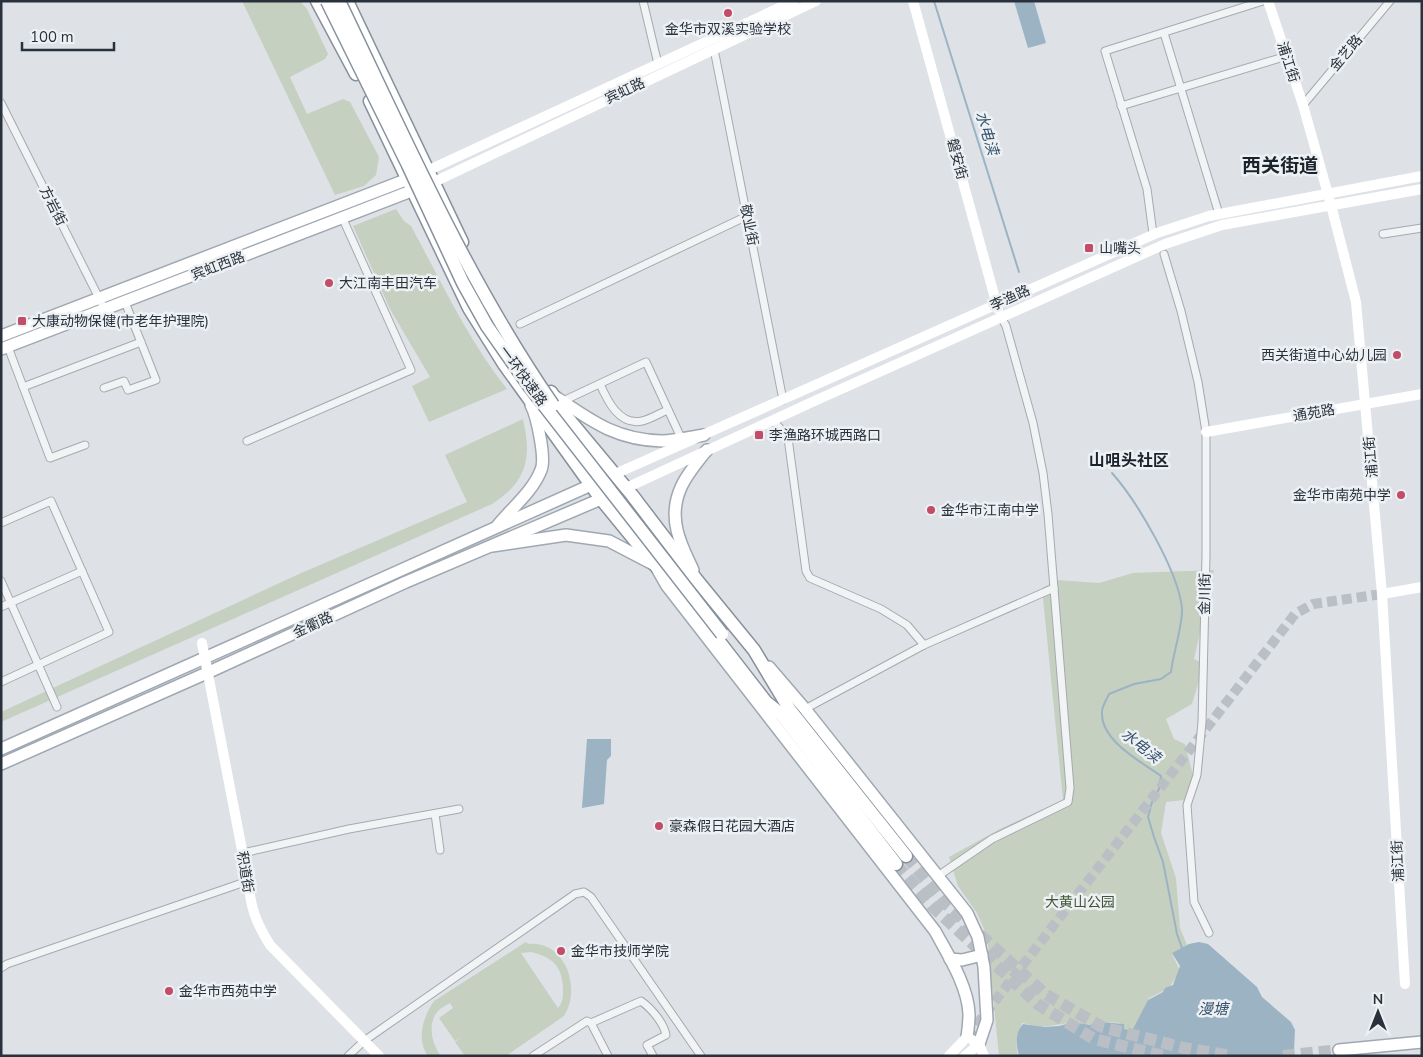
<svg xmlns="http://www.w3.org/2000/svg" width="1423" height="1057" viewBox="0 0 1423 1057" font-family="'Nunito Sans','Noto Sans SC',sans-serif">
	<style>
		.green { fill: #c5d0c0; fill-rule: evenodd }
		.water { fill: #9cb3c4 }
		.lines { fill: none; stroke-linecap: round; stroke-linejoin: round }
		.stream { stroke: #9cb3c4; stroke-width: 2 }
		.secondary-tunnel { stroke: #babfc5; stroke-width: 10; stroke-dasharray: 10 5; stroke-linecap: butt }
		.highway-tunnel { stroke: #babfc5; stroke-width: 12; stroke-dasharray: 12 6; stroke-linecap: butt }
		.street-casing { stroke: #a4aab0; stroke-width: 9 }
		.primary-casing { stroke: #9fa8b1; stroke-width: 14 }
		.highway-casing { stroke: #87919c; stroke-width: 15 }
		.street { stroke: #f1f3f5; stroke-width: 7 }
		.secondary { stroke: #fff; stroke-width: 10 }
		.primary { stroke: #fff; stroke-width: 11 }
		.highway { stroke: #fff; stroke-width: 12 }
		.highway-bridge-casing { stroke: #87919c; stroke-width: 15; stroke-linecap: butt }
		.highway-bridge { stroke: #fff; stroke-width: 12 }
		.poi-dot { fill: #c34c69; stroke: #eef1f4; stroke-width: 2 }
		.labels { text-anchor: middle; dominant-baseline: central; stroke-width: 5; stroke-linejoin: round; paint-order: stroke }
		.poi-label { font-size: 14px; fill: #29323c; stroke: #eef1f4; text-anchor: start }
		.street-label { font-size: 14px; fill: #29323c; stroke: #eef1f4 }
		.park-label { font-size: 14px; fill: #405737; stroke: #eef1f4 }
		.water-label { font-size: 15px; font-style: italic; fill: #36536d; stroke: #eef1f4 }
		.quarter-label { font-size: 16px; font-weight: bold; fill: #1b232d; stroke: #eef1f4 }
		.district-label { font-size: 19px; font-weight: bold; fill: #1b232d; stroke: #eef1f4 }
	</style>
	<rect width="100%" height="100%" fill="#dee2e7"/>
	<g class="green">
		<path d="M242 1H300L307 9 328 54 325 59 290 77 307 114 343 99 350 102 379 157 376 175 364 186 335 195Z"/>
		<path d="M396 209 404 221 411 226C441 281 468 340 507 389L429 422 412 386 430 377 390 309 353 226Z"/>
		<path d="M523 419C532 458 527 482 492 504L1 722V712L299 574 467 502 445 455Z"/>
		<path d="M1214 570 1194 659 1204 664 1192 704 1166 719 1174 739 1185 744 1193 775 1184 800 1166 802 1161 833 1176 878 1180 928 1187 945 1172 954 1180 971 1169 988 1149 998 1133 1031 1123 1030 1120 1023 1106 1022 1087 1025 1077 1022 1041 1027 1022 1023C1017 1033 1015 1045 1018 1056H999L987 936 977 913 958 886 949 857 1000 829 1063 800 1042 588 1057 580 1099 583 1133 573Z"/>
		<path d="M526 942 528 944C565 940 582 988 564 1016L506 1056H465L455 1042 462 1037 455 1041 439 1018 453 1008 450 1003C447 1005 442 1007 439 1010 427 1022 431 1043 441 1056H428C416 1039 423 1017 434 1001ZM531 952C553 957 563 967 563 990 563 997 563 1002 558 1008L521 953Z"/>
	</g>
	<g class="water">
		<path d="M1014 1H1034L1046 43 1028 48Z"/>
		<path d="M587 739H611V756L607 760 604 804 582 808Z"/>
		<path d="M1199 942 1208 944 1257 987 1262 997 1291 1022 1295 1030 1294 1051 1292 1056H1019C1016 1045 1015 1032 1023 1024L1044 1027 1059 1026 1074 1022 1089 1025 1101 1022 1124 1024V1029L1132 1031 1148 1000 1163 992 1165 988 1173 985 1180 966 1172 953 1189 944Z"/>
	</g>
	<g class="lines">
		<g class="stream">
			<path d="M934 1 1019 272"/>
			<path d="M1112 473C1137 501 1178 571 1182 608 1183 625 1173 653 1171 672L1161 679 1134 684 1109 694C1107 699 1102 706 1102 712 1100 740 1140 761 1161 776L1159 789 1152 802 1148 817 1154 837 1163 862 1177 934 1182 948"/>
		</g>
		<path class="secondary-tunnel" d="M967 1037 1295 614 1313 604 1382 594"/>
		<g class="highway-tunnel">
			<path d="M906 856 943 901 1045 994 1102 1027 1184 1048 1232 1056"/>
			<path d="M896 864 934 908 1039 1005 1094 1039 1164 1056"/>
			<path d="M1283 1056 1339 1050"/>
		</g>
		<g class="street-casing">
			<g id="street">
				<path d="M643 1 658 64"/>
				<path d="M1164 33 1219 214"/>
				<path d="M714 49 783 400"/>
				<path d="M1 103 105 310"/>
				<path d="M1303 105 1390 1"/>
				<path d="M1121 106 1287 56"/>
				<path d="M1153 234 1147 189 1105 51 1263 1"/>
				<path d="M1383 234 1422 228"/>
				<path d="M1164 254 1181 311 1198 382 1206 432V556L1202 722 1197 775 1187 805 1194 902 1209 933"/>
				<path d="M520 324 747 216"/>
				<path d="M8 347 50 458 85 445"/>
				<path d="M600 384C607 400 619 426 642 421 651 419 660 413 668 410"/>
				<path d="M23 387 141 342"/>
				<path d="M104 388 124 381 128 390 156 380 125 302"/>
				<path d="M563 401 646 362 683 442"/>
				<path d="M773 420 788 438 806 571 810 578 881 609 907 625 924 645"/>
				<path d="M247 441 411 370 342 217"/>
				<path d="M1 523 51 501 109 632 1 682"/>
				<path d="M1 581 57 707"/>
				<path d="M1 607 82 571"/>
				<path d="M805 709 924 645 1054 588"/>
				<path d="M435 814 440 850"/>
				<path d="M243 853 349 829 459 809"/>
				<path d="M938 876 992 839 1068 802 1070 788 1048 514 1043 473 1033 423 1006 326 1001 317"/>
				<path d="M1 968 7 964 248 881"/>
				<path d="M591 1023 641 1001C651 1008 664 1023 666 1035L647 1045 653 1056"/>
				<path d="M348 1056 364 1041 575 894 584 892 591 897 701 1056"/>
				<path d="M533 1056 587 1021 591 1023 608 1056"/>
			</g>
		</g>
		<g class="primary-casing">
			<g id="primary">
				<path d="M1 336 416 176"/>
				<path d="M1 349 419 188"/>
				<path d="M553 395C590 420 615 440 662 441 675 441 690 437 704 435"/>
				<path d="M498 525C512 508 533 491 541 470 546 459 537 416 531 405"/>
				<path d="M492 546 566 535 609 541 655 565 667 586 935 931C948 955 968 986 969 1014 969 1021 968 1030 967 1037"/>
				<path d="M693 570C687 557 680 544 677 530 669 496 687 474 707 450"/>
				<path d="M769 667 805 709 967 913 978 937 984 967 987 1020 979 1044"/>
				<path d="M1 749 600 481"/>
				<path d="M1 764 209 672 406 582 608 496"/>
				<path d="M950 959 962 960 982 955"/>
				<path d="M1339 1050 1422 1042"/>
			</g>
		</g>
		<g class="highway-casing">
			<g id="highway">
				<path d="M317 1 356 74"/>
				<path d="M347 1 462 242"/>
				<path d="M370 101 469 308 504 364 601 499 655 565 673 582 766 702 781 714 896 864"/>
				<path d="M551 392 567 417 632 495 696 579 754 650 790 710 906 856"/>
			</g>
		</g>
		<use href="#street" class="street"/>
		<g class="secondary">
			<path d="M913 1 998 309"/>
			<path d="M1268 1 1303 105 1331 205 1356 302 1382 594 1405 984"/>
			<path d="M429 170 794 1"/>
			<path d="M434 182 816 1"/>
			<path d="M1206 432 1422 394"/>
			<path d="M615 474 1157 233 1209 216 1422 176"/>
			<path d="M626 488 810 403 1165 244 1222 225 1422 189"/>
			<path d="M1382 594 1422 587"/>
			<path d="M202 643 248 881C251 908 255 921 270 945L379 1056"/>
			<path d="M949 1056 967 1037 979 1044 984 1056"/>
			<path d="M965 1056 979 1044"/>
		</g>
		<use href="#primary" class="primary"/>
		<use href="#highway" class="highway"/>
		<g class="highway-bridge-casing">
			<g id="highway-bridge">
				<path d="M327 1 408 165 463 283 487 326 529 386 722 634"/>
				<path d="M339 1C405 138 466 279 553 405"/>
			</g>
		</g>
		<use href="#highway-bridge" class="highway-bridge"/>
	</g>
	<g class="poi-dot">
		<circle cx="728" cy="13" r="5"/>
		<rect x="1084" y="243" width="10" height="10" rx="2.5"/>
		<circle cx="329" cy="283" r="5"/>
		<rect x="17" y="316" width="10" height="10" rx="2.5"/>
		<circle cx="1397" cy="355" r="5"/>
		<rect x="754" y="430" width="10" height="10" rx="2.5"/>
		<circle cx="1401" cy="495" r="5"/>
		<circle cx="931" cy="510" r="5"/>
		<circle cx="659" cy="826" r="5"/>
		<circle cx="561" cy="951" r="5"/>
		<circle cx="169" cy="991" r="5"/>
	</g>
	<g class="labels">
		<g class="poi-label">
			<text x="728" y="29" text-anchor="middle">金华市双溪实验学校</text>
			<text x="1099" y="248">山嘴头</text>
			<text x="339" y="283">大江南丰田汽车</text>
			<text x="32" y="321">大康动物保健(市老年护理院)</text>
			<text x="1387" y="355" text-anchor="end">西关街道中心幼儿园</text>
			<text x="769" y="435">李渔路环城西路口</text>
			<text x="1391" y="495" text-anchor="end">金华市南苑中学</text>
			<text x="941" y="510">金华市江南中学</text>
			<text x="669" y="826">豪森假日花园大酒店</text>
			<text x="571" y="951">金华市技师学院</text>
			<text x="179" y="991">金华市西苑中学</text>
		</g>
		<g class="street-label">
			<text transform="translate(1346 53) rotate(-50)">金艺路</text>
			<text transform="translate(1288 62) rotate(72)">浦江街</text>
			<text transform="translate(625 91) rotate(-25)">宾虹路</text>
			<text transform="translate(957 159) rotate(75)">磐安街</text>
			<text transform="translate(53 206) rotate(63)">方岩街</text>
			<text transform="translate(749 225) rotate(79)">敬业街</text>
			<text transform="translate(218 266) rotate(-21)">宾虹西路</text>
			<text transform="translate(1010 298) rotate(-24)">李渔路</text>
			<text transform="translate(523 376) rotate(54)">一环快速路</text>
			<text transform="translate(1314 413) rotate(-10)">通苑路</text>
			<text transform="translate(1371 457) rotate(-95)">浦江街</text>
			<text transform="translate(1205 594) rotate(-89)">金川街</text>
			<text transform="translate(313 625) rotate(-25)">金衢路</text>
			<text transform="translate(1398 861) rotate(-93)">浦江街</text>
			<text transform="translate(245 872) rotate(81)">积道街</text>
		</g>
		<g class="park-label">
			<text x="1080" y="902">大黄山公园</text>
		</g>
		<g class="water-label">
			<text transform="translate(987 133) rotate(73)">水电渎</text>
			<text transform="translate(1141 746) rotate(38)">水电渎</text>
			<text x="1213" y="1009">漫塘</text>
		</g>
		<g class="quarter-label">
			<text x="1129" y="461">山咀头社区</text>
		</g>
		<g class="district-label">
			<text x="1280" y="166">西关街道</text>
		</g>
	</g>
	<rect width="1423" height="1057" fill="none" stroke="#29323c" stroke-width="5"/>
	<g transform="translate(1378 1012)" stroke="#eef1f4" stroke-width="4" paint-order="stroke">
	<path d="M0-4L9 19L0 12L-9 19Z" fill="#29323c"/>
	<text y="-8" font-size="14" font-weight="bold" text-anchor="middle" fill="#29323c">N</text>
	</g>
	<path d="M22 42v8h92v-8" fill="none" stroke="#29323c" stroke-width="2.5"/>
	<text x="30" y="42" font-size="15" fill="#29323c" stroke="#eef1f4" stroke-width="4" paint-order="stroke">100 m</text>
</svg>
